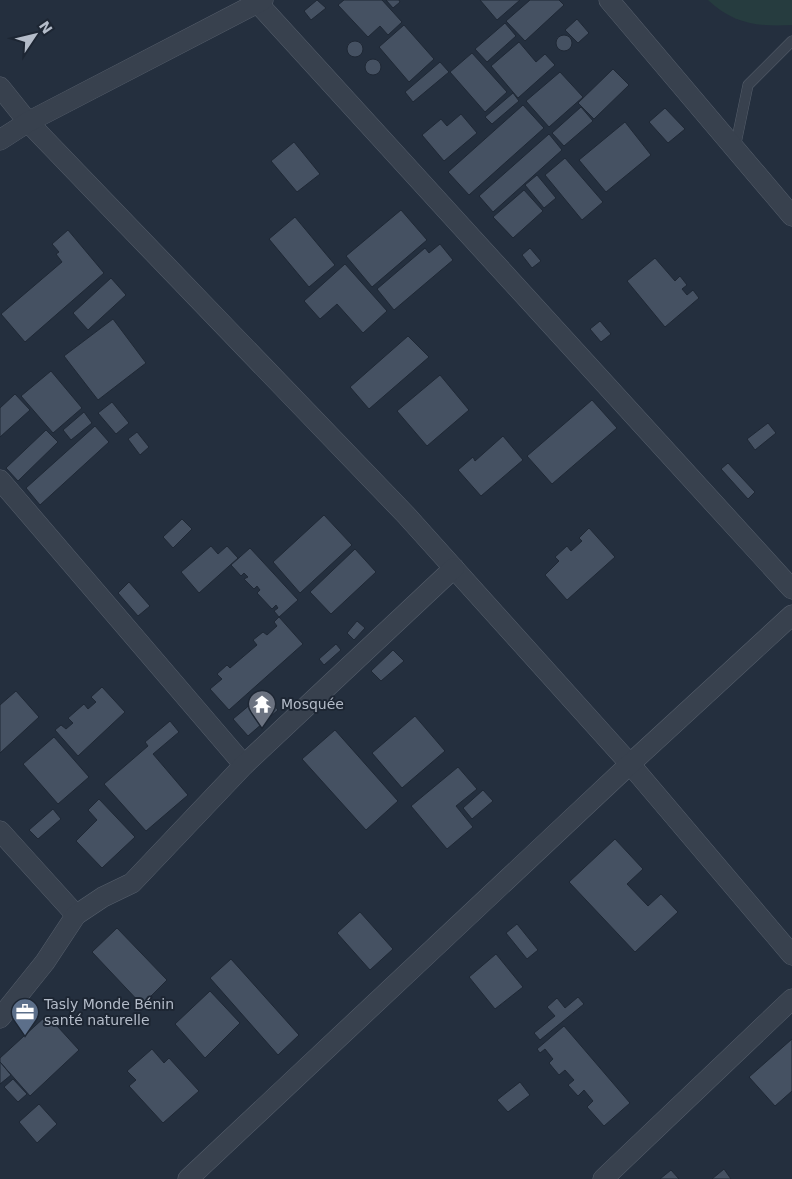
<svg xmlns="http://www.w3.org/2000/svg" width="792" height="1179" viewBox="0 0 792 1179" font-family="'DejaVu Sans',sans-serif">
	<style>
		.pitch { fill: #263c3f }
		.building { fill: #455162; stroke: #1f2835 }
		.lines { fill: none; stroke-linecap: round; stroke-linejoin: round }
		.lane-casing { stroke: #565f6c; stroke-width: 11 }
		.street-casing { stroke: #565f6c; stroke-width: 21 }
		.lane { stroke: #38414e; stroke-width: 10 }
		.street { stroke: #38414e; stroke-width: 20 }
		.labels { text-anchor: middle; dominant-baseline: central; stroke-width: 4; stroke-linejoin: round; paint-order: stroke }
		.poi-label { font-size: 14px; fill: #b4bcc9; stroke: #1d2633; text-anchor: start }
	</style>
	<rect width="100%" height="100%" fill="#242f3e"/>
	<path class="pitch" d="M708 0H792V25C759 27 733 24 708 0Z"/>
	<g class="building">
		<path d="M317 0 326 8 311 20 304 11Z"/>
		<path d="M344 0H382L402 22 388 35 380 26 368 37 338 5Z"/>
		<path d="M386 0H399L400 2 393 8Z"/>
		<path d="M480 0H520L497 20Z"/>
		<path d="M530 0H559L564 5 525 41 506 21Z"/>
		<path d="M577 19 589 33 578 43 565 30Z"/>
		<path d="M505 23 516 36 487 62 475 49Z"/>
		<path d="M404 25 434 59 409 82 379 47Z"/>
		<circle cx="564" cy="43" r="8"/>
		<circle cx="355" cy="49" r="8"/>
		<path d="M519 42 536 62 545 54 555 65 518 98 491 66Z"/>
		<path d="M472 53 507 92 485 112 450 72Z"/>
		<circle cx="373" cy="67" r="8"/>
		<path d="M440 62 449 72 413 102 405 92Z"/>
		<path d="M613 69 629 85 594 119 578 103Z"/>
		<path d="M560 72 583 97 549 127 526 101Z"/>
		<path d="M513 93 519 101 492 124 485 117Z"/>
		<path d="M523 105 544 128 469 195 448 172Z"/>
		<path d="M581 107 593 121 564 146 552 133Z"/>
		<path d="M665 108 685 129 668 143 649 122Z"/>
		<path d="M461 114 477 133 444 161 422 135 441 119 447 126Z"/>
		<path d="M625 122 651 155 606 192 579 160Z"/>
		<path d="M549 134 562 150 493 212 479 196Z"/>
		<path d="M294 142 320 174 297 192 271 161Z"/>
		<path d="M565 158 603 202 582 220 545 175Z"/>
		<path d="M537 175 556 198 544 208 525 185Z"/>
		<path d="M524 190 543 211 513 238 493 217Z"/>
		<path d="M401 210 427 240 372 287 346 256Z"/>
		<path d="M295 217 335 265 309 287 269 239Z"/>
		<path d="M68 230 104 273 25 342 1 314 62 262 56 254 59 252 52 244Z"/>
		<path d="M440 244 453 260 394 310 377 289 425 248 429 253Z"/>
		<path d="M530 248 541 261 532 268 522 255Z"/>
		<path d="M655 258 675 281 680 276 687 285 682 289 687 295 693 290 699 298 665 327 627 281Z"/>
		<path d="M345 264 387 311 363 333 337 304 320 319 304 301Z"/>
		<path d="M111 278 126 295 88 330 73 313Z"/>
		<path d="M113 319 146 363 98 400 64 356Z"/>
		<path d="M600 321 611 334 601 342 590 329Z"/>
		<path d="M408 336 429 357 369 409 350 387Z"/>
		<path d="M51 371 82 408 53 433 21 396Z"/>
		<path d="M440 375 469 410 427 446 397 411Z"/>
		<path d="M15 394 30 410 0 437V408Z"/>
		<path d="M592 400 617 428 552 484 527 456Z"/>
		<path d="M112 402 129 423 116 434 98 413Z"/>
		<path d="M84 412 92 423 71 440 63 430Z"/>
		<path d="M768 423 776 433 755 450 747 439Z"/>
		<path d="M95 426 109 442 40 505 26 488Z"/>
		<path d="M46 430 58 442 18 481 6 468Z"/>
		<path d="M137 432 149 447 140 455 128 439Z"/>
		<path d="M503 436 523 460 481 496 458 470 473 457 475 461Z"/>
		<path d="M728 463 755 492 748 499 721 469Z"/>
		<path d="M324 515 352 545 300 593 273 562Z"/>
		<path d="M182 519 192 529 173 548 163 537Z"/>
		<path d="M589 528 615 557 567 600 545 575 559 561 555 557 567 546 571 551 582 541 579 538Z"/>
		<path d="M211 546 218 554 227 546 238 558 199 593 181 572Z"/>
		<path d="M250 548 298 600 279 617 274 611 278 608 276 605 272 609 257 593 260 590 257 586 254 589 244 579 248 577 244 573 241 576 231 565Z"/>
		<path d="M355 549 376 572 331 614 310 592Z"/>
		<path d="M129 582 150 606 138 616 118 593Z"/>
		<path d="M279 617 303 644 229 710 210 689 222 679 217 674 227 665 230 668 257 645 253 640 263 632 267 635 277 626 274 622Z"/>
		<path d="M357 621 365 628 354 640 347 633Z"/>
		<path d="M336 644 341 650 324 665 319 659Z"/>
		<path d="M393 650 404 661 381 681 371 671Z"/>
		<path d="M102 687 125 712 78 756 55 730 61 725 66 729 73 723 68 718 84 704 88 709 96 702 91 697Z"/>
		<path d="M16 691 39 717 0 753V705Z"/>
		<path d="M264 693 278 710 248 736 233 719Z"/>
		<path d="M415 716 445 751 402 788 372 753Z"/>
		<path d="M170 721 179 732 153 754 188 795 146 831 104 784 148 746 145 742Z"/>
		<path d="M335 730 398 801 366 830 302 759Z"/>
		<path d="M54 737 89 777 58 804 23 764Z"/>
		<path d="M458 767 477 789 456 806 473 827 447 849 411 806Z"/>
		<path d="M483 790 493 801 472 819 463 808Z"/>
		<path d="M99 799 135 837 102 868 76 841 97 820 88 810Z"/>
		<path d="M53 809 61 819 38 839 29 830Z"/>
		<path d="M615 839 643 869 627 884 648 906 661 894 678 912 635 952 569 882Z"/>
		<path d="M360 912 393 949 370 970 337 933Z"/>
		<path d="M517 924 538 950 527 959 506 933Z"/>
		<path d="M117 928 167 980 142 1005 92 952Z"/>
		<path d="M496 954 523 987 495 1009 469 977Z"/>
		<path d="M231 959 299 1035 278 1055 210 978Z"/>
		<path d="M210 991 240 1023 205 1058 175 1024Z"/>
		<path d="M578 997 584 1004 540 1040 534 1033 555 1016 547 1007 557 998 565 1008Z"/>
		<path d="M47 1015 79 1050 30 1096 0 1062V1058Z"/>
		<path d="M564 1026 630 1103 604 1126 587 1107 593 1101 584 1090 578 1096 568 1085 574 1080 565 1070 559 1075 549 1063 553 1059 545 1049 540 1053 537 1049Z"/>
		<path d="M792 1039V1091L775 1106 749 1077Z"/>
		<path d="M152 1049 164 1063 169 1058 199 1091 163 1123 129 1086 136 1080 127 1071Z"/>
		<path d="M0 1062 11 1075 0 1084Z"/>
		<path d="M13 1079 27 1094 18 1102 4 1087Z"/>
		<path d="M520 1082 530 1095 508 1112 497 1100Z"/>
		<path d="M39 1104 57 1124 37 1143 19 1122Z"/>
		<path d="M724 1169 731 1179H712Z"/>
		<path d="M671 1170 679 1179H660Z"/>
	</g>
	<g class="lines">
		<g class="lane-casing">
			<path id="lane" d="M735 148 748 85 792 41"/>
		</g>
		<g class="street-casing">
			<g id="street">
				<path d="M255 0 792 589"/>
				<path d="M609 0 792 216"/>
				<path d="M0 87 28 122 406 515 630 764 792 955"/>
				<path d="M0 140 28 122 263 0"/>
				<path d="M0 480 244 765"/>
				<path d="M0 831 76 915"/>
				<path d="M0 1018 45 962 76 915 103 897 132 883 244 765 454 568"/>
				<path d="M188 1179 630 764 792 615"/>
				<path d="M603 1179 792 999"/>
			</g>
		</g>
		<use href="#lane" class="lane"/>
		<use href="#street" class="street"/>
	</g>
	<defs>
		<g id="temple-pin" transform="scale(1.4375)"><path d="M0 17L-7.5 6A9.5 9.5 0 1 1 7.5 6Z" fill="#6b7280" stroke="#1d2633"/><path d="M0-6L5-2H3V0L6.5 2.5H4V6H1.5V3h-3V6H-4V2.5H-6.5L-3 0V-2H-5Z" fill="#fff"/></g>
		<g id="office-pin" transform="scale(1.4375)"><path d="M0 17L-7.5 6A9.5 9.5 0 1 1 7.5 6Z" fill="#5c6f8a" stroke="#1d2633"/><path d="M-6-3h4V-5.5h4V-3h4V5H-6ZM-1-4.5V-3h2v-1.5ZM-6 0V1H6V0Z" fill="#fff"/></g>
	</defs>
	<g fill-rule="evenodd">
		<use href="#temple-pin" x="262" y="704"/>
		<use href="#office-pin" x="25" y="1012"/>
	</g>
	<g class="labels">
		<g class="poi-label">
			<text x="281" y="704">Mosquée</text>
			<text x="44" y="1004">Tasly Monde Bénin<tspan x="44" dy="16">santé naturelle</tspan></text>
		</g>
	</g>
	<g transform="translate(35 35) rotate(55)" stroke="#1d2633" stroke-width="4" paint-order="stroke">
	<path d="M0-4L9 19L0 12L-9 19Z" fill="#b4bcc9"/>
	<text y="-8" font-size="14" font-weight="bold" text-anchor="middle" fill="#b4bcc9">N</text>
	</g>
</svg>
